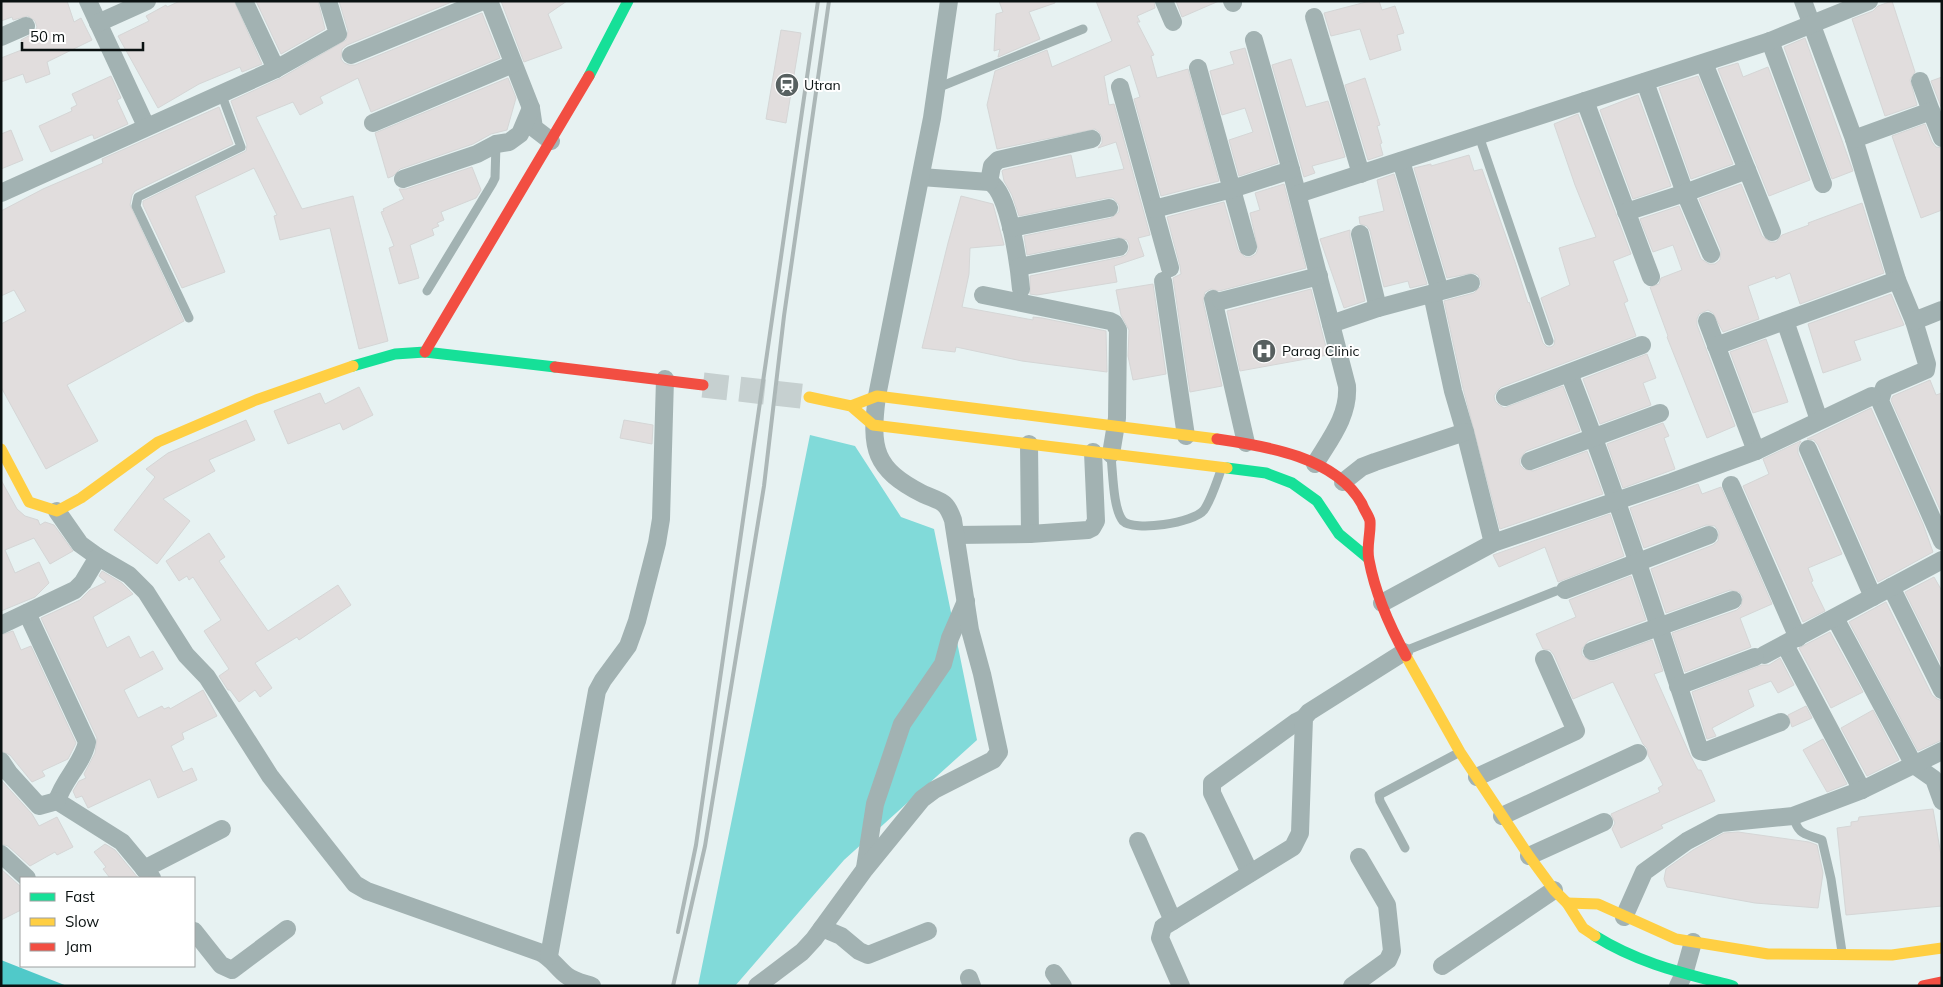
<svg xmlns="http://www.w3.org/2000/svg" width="1943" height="987" viewBox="0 0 1943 987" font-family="Mulish,sans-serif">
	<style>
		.forest { fill: #81dad9 }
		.water { fill: #50c9c9 }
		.building { fill: #e1dddd; stroke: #d5d6d6 }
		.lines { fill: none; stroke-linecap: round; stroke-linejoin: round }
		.secondary-tunnel { stroke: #c6d0d0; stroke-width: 25; stroke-dasharray: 25 12; stroke-linecap: butt }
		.lane { stroke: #a2b2b2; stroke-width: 9 }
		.street { stroke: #a2b2b2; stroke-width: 18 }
		.fast { stroke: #16e098; stroke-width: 11 }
		.slow { stroke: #ffcf43; stroke-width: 11 }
		.jam { stroke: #f24e42; stroke-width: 11 }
		.rail { stroke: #acb7b7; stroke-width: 4 }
		.labels { text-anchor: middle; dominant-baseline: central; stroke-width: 4; stroke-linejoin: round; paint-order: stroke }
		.poi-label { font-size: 14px; fill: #0a1111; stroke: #fff; text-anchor: start }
	</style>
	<rect width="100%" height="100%" fill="#e7f2f2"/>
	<path class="forest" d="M810 435 855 446 901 517 934 529 977 740 844 860 735 986H698Z"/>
	<path class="water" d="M1 960 67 986H1Z"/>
	<g class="building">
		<path d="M1 1H67L74 22 81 18 92 40 47 62 50 74 26 83 23 74 1 82V58L24 49 21 40 34 33 37 27 35 21 28 16 13 20 12 17 1 21Z"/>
		<path d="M180 1H234L262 64 242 72 240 67 199 84 158 108 118 36 149 21 146 16 166 5 167 7Z"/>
		<path d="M256 1H318L325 29 281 54Z"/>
		<path d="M339 1H454L347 45 342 49 341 59 344 63 349 65H355L482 13 500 58 371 112 358 78 320 97 323 103 300 115 293 102 256 117 302 209 353 196 388 341 359 349 330 228 280 240 274 216 277 215 254 168 195 196 225 272 182 288 143 205V201L246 151 247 145 231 101 281 78 346 40 348 31Z"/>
		<path d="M501 1H567L548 14 562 48 524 62Z"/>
		<path d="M999 1H1055V3L1029 12 1040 39 998 57 1000 49 994 51 996 14 1003 12Z"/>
		<path d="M1096 1H1154L1155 8 1137 16 1140 22H1137L1154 55 1151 56 1157 78 1188 69 1219 181 1161 196 1134 99 1140 97 1130 65 1104 76 1109 105 1114 104 1150 235 1138 238 1144 256 1114 266 1117 282 1037 295 1030 294V276L1121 257 1126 255 1129 250V244L1127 240 1117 237 1027 255 1024 236 1111 218 1119 212V205L1113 198H1107L1019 216 1012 195 1004 181 1002 171 1003 170 1071 155 1076 178 1124 169 1116 142 1098 148 1102 143V137L1099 132 1095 129 997 149 987 105 995 71 1047 50 1052 67 1112 41Z"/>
		<path d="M1176 1H1219L1182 17Z"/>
		<path d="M1370 1H1379L1382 10 1395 6 1404 33 1397 35 1401 50 1370 60 1360 29 1331 36 1324 13Z"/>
		<path d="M1892 1 1915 72 1910 80 1917 105 1885 116 1852 19 1873 11 1878 6Z"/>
		<path d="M781 30 801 33 786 123 766 119Z"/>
		<path d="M1805 38 1853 171 1832 179 1784 47Z"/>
		<path d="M1245 48 1278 163 1239 176 1229 140 1253 132 1245 108 1222 115 1210 71 1234 64 1230 52Z"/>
		<path d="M1291 59 1306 107 1328 101 1345 157 1312 166 1315 173 1304 177 1272 65Z"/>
		<path d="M1738 63 1743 77 1768 67 1810 180 1769 196 1718 69Z"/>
		<path d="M111 76 121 98 117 100 128 124 94 139 93 135H91L51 152 39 126 72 111 71 108 77 105 72 94Z"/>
		<path d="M1698 76 1733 164 1691 179 1659 88Z"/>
		<path d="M1942 77V109L1931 81Z"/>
		<path d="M508 78 516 98 507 130 491 134 473 144 400 169 393 176 388 178 375 133Z"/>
		<path d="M1365 78 1380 125 1377 126 1382 143 1380 144 1383 155 1368 160 1345 85Z"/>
		<path d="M1638 95 1671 186 1633 199 1600 110Z"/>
		<path d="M219 107 233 144 135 191 132 195 130 205 184 321 67 385 98 441 46 469 1 387V324L26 311 14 290 1 296V211L43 189 103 163 102 159Z"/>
		<path d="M1578 114 1631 254 1613 261 1628 301 1624 303 1636 336 1501 387 1497 391 1494 396 1495 401 1499 405 1504 408 1563 386 1580 431 1526 451 1520 459V465L1524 469 1533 471 1587 451 1603 494 1500 529 1463 388 1444 301 1474 293 1481 286V281L1478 275 1473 273 1447 278 1414 168 1431 164V166L1469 155 1474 171 1482 169 1515 262 1528 303 1529 302 1543 343 1547 347H1551L1554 345 1555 339 1541 298 1570 285 1559 248 1596 237 1575 185 1554 124Z"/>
		<path d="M1925 124 1932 142 1936 147 1942 148V210L1921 218 1892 136Z"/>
		<path d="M11 130 23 160 1 169V134Z"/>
		<path d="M472 167 481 190 476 198 441 212 444 220 437 223 439 226 432 229 434 235 410 245 419 278 399 284 389 248 394 246 381 212 384 211 383 209 404 199 399 189H406Z"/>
		<path d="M1394 174 1427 284 1410 288 1408 281 1384 287 1370 231 1367 226 1360 224 1359 217 1384 211 1377 180Z"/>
		<path d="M1284 184 1306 268 1219 291 1211 289 1205 292 1203 301 1222 386 1190 392 1173 278 1181 274 1180 266 1167 217 1224 202 1238 250 1245 257H1251L1256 254 1258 249 1250 213 1260 210 1255 193Z"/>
		<path d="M1741 184 1762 236 1770 242H1776L1782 235 1809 225 1808 223 1862 203 1884 273 1800 304 1790 273 1776 279 1775 276 1748 286 1759 319 1723 332 1713 313 1708 310 1699 314 1697 319V325L1735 426 1707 438 1667 337 1668 336 1650 287 1659 284 1661 278 1682 270 1673 245 1653 252 1640 219 1679 206 1701 259 1709 264H1715L1720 260 1721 250 1699 199Z"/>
		<path d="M961 196 993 204 1004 245 970 248 969 274 962 307 1033 320V317L1042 318 1106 331 1107 372 1022 361 956 347 955 352 922 348 948 243Z"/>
		<path d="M1350 230V237L1365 301 1344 308 1320 239Z"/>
		<path d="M1153 284 1166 374 1133 380 1128 356 1129 330 1121 315 1116 290Z"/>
		<path d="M1311 289 1328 355 1240 371 1227 311Z"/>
		<path d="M1891 294 1904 325 1854 341 1861 360 1823 373 1808 324Z"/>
		<path d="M1766 339 1788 402 1753 413 1730 352Z"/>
		<path d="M1647 354 1656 378 1643 383 1651 405 1600 424 1583 379Z"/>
		<path d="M1930 380 1936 395 1942 393V514L1891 400 1893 396Z"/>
		<path d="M359 387 373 415 343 430 340 423 288 444 274 411 320 393 325 404Z"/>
		<path d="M1871 408 1923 524 1933 552 1878 582 1818 445 1814 440 1807 439Z"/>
		<path d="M246 420 255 440 209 460 215 471 163 499 190 521 157 564 114 530 155 477 146 469 168 453Z"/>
		<path d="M624 420 653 425 652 444 620 438Z"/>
		<path d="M1663 423 1669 436 1664 438 1675 469 1623 488 1607 444Z"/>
		<path d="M1801 441 1798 447V453L1842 554 1808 568 1813 581 1811 582 1825 611 1803 622 1743 486 1769 474 1763 459Z"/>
		<path d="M1 480 17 509 25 516 38 520 40 525 45 522 54 525 73 551 50 564 34 538 5 550 15 573 39 562 49 583 35 597 1 611Z"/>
		<path d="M1698 484 1702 494 1721 487 1772 604 1740 618 1751 647 1685 672 1672 633 1737 610 1741 606 1743 597 1739 592 1730 590 1666 613 1651 569 1713 545 1718 541 1719 532 1715 526 1706 525 1644 548 1630 508Z"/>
		<path d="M1610 514 1624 556 1558 582 1545 547 1499 567 1493 555Z"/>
		<path d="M209 533 225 557 219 561 268 631 338 585 351 605 299 640 297 637 255 663 272 688 260 697 255 690 239 702 230 690H228L219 676 229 669 204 631 221 620 193 577 189 580 187 576 179 581 166 561Z"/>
		<path d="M102 571 122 583 133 594 93 617 107 648 129 636 140 658 153 651 163 669 124 690 138 718 162 706 164 709 169 707 170 709 203 690 217 716 182 733 184 739 171 746 183 772 192 768 197 780 158 798 150 779 88 808 82 796 76 798 73 791 79 781 86 778 84 774 95 753 97 738 41 618 80 600 90 590 106 582 99 576Z"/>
		<path d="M1631 576 1646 620 1588 641 1582 649V655L1590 661H1595L1652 640 1663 671 1654 674 1690 755 1698 770H1701L1715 801 1661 825 1663 828 1621 848 1612 829 1615 823 1611 814 1660 792 1658 788 1663 785 1648 755 1647 748 1643 744 1613 682 1573 699 1554 655 1550 650 1543 649 1536 634 1576 617 1569 600Z"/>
		<path d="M1934 577 1942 591V666L1905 592Z"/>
		<path d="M1886 602 1932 695 1937 699 1942 701V740L1918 751 1849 622Z"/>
		<path d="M13 631 21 650 31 646 76 743 68 759 42 771 45 776 32 782 10 755 1 751V635Z"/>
		<path d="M1830 632 1863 692 1831 708 1799 648Z"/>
		<path d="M1780 658 1794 685 1778 693 1771 681 1748 690 1754 706 1712 728 1716 736 1707 739 1692 692 1762 665H1769Z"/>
		<path d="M1806 706 1812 718 1792 727 1788 715Z"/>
		<path d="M1873 710 1899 760 1867 776 1841 728Z"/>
		<path d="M1823 739 1847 784 1827 792 1803 750Z"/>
		<path d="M1 780 32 814 39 826 57 817 73 847 57 855 55 852 30 866 8 846 1 844Z"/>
		<path d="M1933 809 1942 861V906L1846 915 1837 828 1851 826V822L1858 821 1859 817Z"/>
		<path d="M1738 832 1809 842 1817 845 1823 873 1818 908 1755 903 1667 887 1664 879 1666 869 1693 850 1724 833Z"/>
		<path d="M105 844 115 850 138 878H110L103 869 106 867 94 852Z"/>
		<path d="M1 869 21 887V910L1 920Z"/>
	</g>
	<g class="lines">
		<path class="secondary-tunnel" d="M703 385 809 397"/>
		<g class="lane">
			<path d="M937 88 1083 29"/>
			<path d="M1479 136 1549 341"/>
			<path d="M427 291 492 184 495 178 496 144"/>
			<path d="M189 318 136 206 138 197 241 147 221 93"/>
			<path d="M1111 457C1113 473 1113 509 1123 521 1134 532 1194 523 1204 510 1211 500 1217 481 1221 470"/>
			<path d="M1405 651 1556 591"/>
			<path d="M1793 816C1799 836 1804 833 1822 840L1831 879 1842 952"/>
			<path d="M1405 848 1380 801 1379 795 1460 752"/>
		</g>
		<g class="street">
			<path d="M88 1 146 126"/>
			<path d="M244 1 276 69"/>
			<path d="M489 1 531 108 534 128 551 141"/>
			<path d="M1164 1 1173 22"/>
			<path d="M1232 1 1233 3"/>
			<path d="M1803 1 1854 139 1897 280 1914 321 1927 364 1926 370 1884 388 1880 401 1942 541"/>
			<path d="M1314 17 1361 174"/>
			<path d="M98 23 147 1"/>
			<path d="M1 37 26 26"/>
			<path d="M1254 40 1291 170 1347 386C1349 416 1330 439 1315 464"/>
			<path d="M1770 41 1823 184"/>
			<path d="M351 55 483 1"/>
			<path d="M1704 63 1772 232"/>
			<path d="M1198 68 1248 247"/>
			<path d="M1920 81 1931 111"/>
			<path d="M1645 82 1685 193 1711 254"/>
			<path d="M1120 87 1170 268"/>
			<path d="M1585 101 1651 277"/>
			<path d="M373 123 513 64"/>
			<path d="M1854 139 1931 111 1942 138"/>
			<path d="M1401 161 1440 291"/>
			<path d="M921 177 989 182C1009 189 1019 267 1021 289"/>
			<path d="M403 179 477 154 496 144 509 142 520 134 531 108"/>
			<path d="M989 182 992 166 998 160 1092 139"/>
			<path d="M1 193 276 69 338 34 328 1"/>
			<path d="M1298 194 1770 41 1869 1"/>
			<path d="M1154 209 1232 189 1291 170"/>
			<path d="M1626 212 1685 193 1747 170"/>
			<path d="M1011 228 1109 208"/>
			<path d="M1360 234 1378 308"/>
			<path d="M1019 267 1119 247"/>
			<path d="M1163 281 1186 436"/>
			<path d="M1432 294 1453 391 1465 432 1493 543"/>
			<path d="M983 295 1110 321 1114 323 1118 330 1117 418 1111 454"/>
			<path d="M1213 299 1246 443"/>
			<path d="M1221 301 1319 276"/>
			<path d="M1707 321 1756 451"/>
			<path d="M1785 321 1819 420"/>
			<path d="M1914 321 1942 310"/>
			<path d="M1331 324 1378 308 1471 283"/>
			<path d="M1716 346 1897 280"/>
			<path d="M1569 373C1618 497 1658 624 1700 751L1704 752 1781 722"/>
			<path d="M1505 397 1642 345"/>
			<path d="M1029 444 1030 534"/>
			<path d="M1808 449 1873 597"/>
			<path d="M1530 461 1660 413"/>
			<path d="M1343 482 1362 467 1375 462 1465 432"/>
			<path d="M1731 485 1798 638"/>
			<path d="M57 511 80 544 98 557 129 575 146 592 186 655 207 677 270 776 355 884 367 891 539 952C551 957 556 967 566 975 573 981 583 983 592 986"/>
			<path d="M956 535 1030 534 1088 530 1092 528 1096 521 1093 452"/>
			<path d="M1891 587 1942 690"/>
			<path d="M1565 590 1709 535"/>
			<path d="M1382 603 1493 543 1672 482 1756 451 1872 396"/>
			<path d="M27 613 87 742C83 763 63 780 57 801L122 842 152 878"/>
			<path d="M1835 618 1914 765 1934 779 1942 801"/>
			<path d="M1 625 75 590 83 582 98 557"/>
			<path d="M1785 645 1862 790"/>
			<path d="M1592 651 1733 600"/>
			<path d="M1764 655 1942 560"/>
			<path d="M1678 686 1755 657"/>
			<path d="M1 761 9 773 39 806 57 801"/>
			<path d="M1477 777 1576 731 1544 659"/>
			<path d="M1502 816 1638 753"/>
			<path d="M1138 841 1173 921"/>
			<path d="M1 854 27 878"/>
			<path d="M1529 856 1604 822"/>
			<path d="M865 868 875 804 902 724 943 664 950 638 966 601"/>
			<path d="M144 869 222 829"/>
			<path d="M1250 873 1212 793V783L1296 722 1304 718"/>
			<path d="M1624 917 1644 872 1687 841 1721 823 1793 816 1862 790 1942 751"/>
			<path d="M822 928 841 936 859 951 868 955 928 931"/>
			<path d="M194 931 221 965 232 970 287 929"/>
			<path d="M549 956 597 691 603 680 628 646 637 621 657 543 661 519 665 379"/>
			<path d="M1442 966 1554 890"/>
			<path d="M1054 973 1063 986"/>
			<path d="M969 978 972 986"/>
			<path d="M757 986 802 952 814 939 865 869 922 799 934 790 993 760 999 752 982 674 970 630 953 520C946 500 941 502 923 494 874 469 870 449 877 396L932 118 949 1"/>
			<path d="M1181 986 1160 938 1163 927 1293 847 1300 833 1304 718 1309 712 1404 652"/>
			<path d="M1352 986 1388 960 1392 951 1387 905 1359 857"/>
			<path d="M1678 986 1684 974 1693 942"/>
		</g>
		<g class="fast">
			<path d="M589 76 628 1"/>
			<path d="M353 366 395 354 425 352 555 367"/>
			<path d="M1227 468 1266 473 1292 483 1317 501 1339 534 1368 558"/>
			<path d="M1595 936C1640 964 1683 973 1733 986"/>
		</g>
		<g class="slow">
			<path d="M809 397 851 406 873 425 1227 468"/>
			<path d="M851 406 877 396 1217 439"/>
			<path d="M1 449 29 502 57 511 81 498 158 442 256 400 353 366"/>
			<path d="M1406 656 1460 752 1529 856 1554 890 1567 903 1583 928 1595 936"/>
			<path d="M1567 903 1598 904 1676 939 1768 954 1892 955 1942 948"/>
		</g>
		<g class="jam">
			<path d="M425 352 589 76"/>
			<path d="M555 367 703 385"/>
			<path d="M1217 439C1266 446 1336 457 1362 504 1364 510 1369 516 1370 521 1371 534 1366 547 1369 560 1375 592 1390 627 1406 656"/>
			<path d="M1923 986 1942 982"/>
		</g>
		<g class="rail">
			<path d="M678 932 696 845 818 1"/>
			<path d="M673 986 705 846 764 486 784 316 829 1"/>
		</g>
	</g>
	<defs>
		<g id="station-disc" transform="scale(1.25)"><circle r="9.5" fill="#576060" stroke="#fff"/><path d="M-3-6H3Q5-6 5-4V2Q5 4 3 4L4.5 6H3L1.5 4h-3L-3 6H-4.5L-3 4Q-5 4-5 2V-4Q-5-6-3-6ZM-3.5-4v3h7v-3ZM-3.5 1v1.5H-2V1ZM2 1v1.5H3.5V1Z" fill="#fff"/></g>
		<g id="hospital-disc" transform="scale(1.25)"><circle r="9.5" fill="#576060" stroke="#fff"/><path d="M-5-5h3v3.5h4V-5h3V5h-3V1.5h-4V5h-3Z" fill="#fff"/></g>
	</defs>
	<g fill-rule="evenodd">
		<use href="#station-disc" x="787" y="85"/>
		<use href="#hospital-disc" x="1264" y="351"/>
	</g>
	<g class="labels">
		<g class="poi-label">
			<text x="804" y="85">Utran</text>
			<text x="1282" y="351">Parag Clinic</text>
		</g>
	</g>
	<rect width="1943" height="987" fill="none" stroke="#0a1111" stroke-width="5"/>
	<rect x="20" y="877" width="175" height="90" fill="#ffffff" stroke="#9da0a0"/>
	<rect x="30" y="893" width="25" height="8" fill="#16e098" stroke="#9da0a0"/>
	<text x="65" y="902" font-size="15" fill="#0a1111">Fast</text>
	<rect x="30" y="918" width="25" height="8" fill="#ffcf43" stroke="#9da0a0"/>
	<text x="65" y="927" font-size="15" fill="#0a1111">Slow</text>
	<rect x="30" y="943" width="25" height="8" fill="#f24e42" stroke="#9da0a0"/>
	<text x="65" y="952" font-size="15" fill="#0a1111">Jam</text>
	<path d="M22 42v8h121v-8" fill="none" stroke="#0a1111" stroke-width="2.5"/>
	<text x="30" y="42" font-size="15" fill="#0a1111" stroke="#ffffff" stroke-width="4" paint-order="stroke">50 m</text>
</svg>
